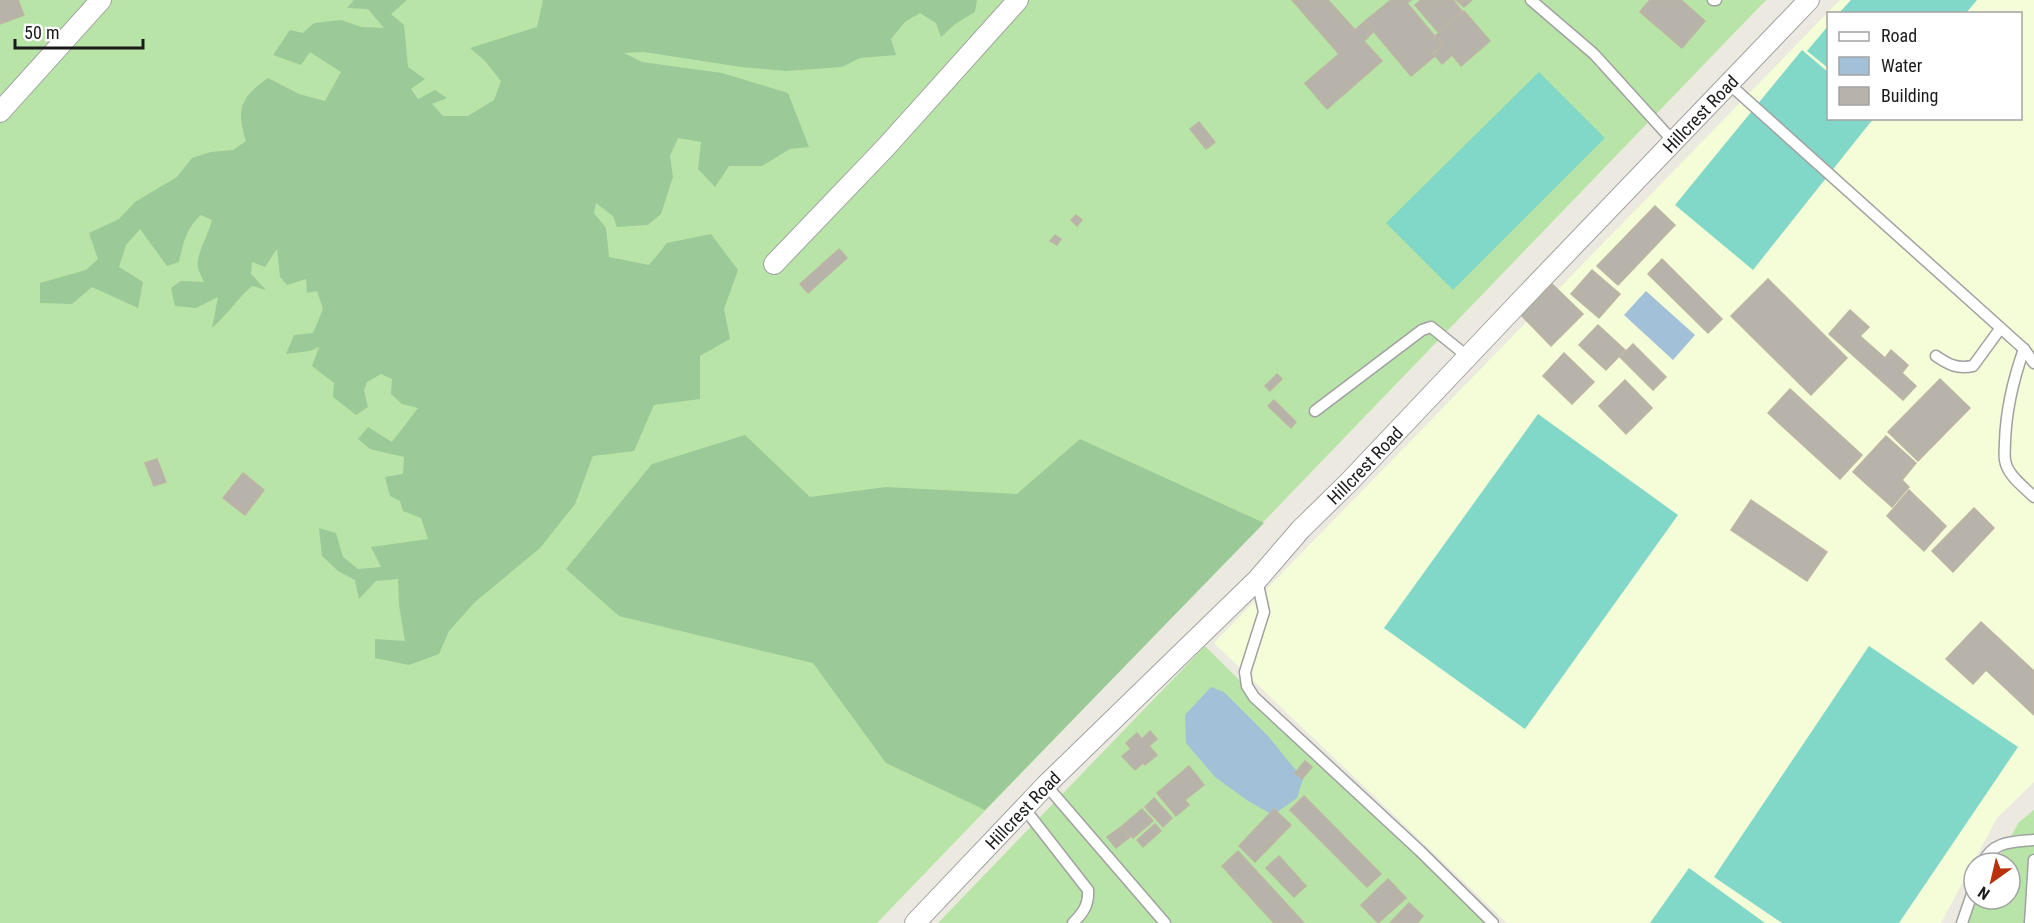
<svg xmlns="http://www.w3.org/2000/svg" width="2034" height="923" viewBox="0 0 2034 923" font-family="'Roboto Condensed',sans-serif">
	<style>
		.education { fill: #f5fdd8; fill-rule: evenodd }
		.grass { fill: #b9e4a8 }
		.forest { fill: #9bc997 }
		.pitch { fill: #81d8c9 }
		.water { fill: #a2c0d8 }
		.building { fill: #b8b3aa; stroke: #bcb4a4; stroke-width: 1.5 }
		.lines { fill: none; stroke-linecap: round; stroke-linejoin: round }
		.lane-casing { stroke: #a1a1a1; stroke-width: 13 }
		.street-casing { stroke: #a1a1a1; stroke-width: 22 }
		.lane { stroke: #fff; stroke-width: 10 }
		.street { stroke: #fff; stroke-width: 20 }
		.labels { text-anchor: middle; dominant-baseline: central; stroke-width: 4.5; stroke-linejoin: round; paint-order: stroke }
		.street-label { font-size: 18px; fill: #1a1a1a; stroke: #fff }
	</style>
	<rect width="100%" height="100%" fill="#eceae0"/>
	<path class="education" d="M1840 0H2034V782L1997 818 1941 923H1507L1214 643ZM1828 14H2020V118H1828Z"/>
	<g class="grass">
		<path d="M0 0H1766L877 923H0Z"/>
		<path d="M1205 646 1485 923H938Z"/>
		<path d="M2034 810V923H1962L1976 899H2010V863H1996L2019 822Z"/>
	</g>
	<g class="forest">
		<path d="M354 0H407L391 14 404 25 408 67 425 79 411 89 418 99 435 90 447 98 432 104 443 116H468L494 100 501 81 485 61 470 48 537 27 543 0H977L975 12 955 24 941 37 936 23 920 13 905 22 891 39 896 55 860 58 842 67 786 71 741 67 644 52 624 53 642 62 722 73 788 93 809 147 790 149 762 166H729L715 187 698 169 701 142 678 138 670 156 673 177 661 214 648 225 617 227 613 216 596 203 594 213 606 228 609 257 649 265 667 243 711 234 738 270 724 309 730 339 700 356V399L654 405 634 451 593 456 575 504 540 548 475 602 449 631 439 654 409 665 375 658V639L405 641 399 605 398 579 376 581 359 599 355 580 338 571 322 556 319 528 336 533 343 557 358 569 381 567 371 547 428 539 421 518 403 511 400 501 390 496 385 477 403 474 404 457 370 449 358 439 368 427 392 442 418 408 402 404 391 394 392 379 381 374 367 382 364 390 368 407 356 415 333 397 334 383 312 366 319 347 310 351 286 354 294 335 313 333 323 309 317 291 307 293 306 279 287 285 280 277 277 249 265 267 252 262 251 274 266 290 252 286C237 299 227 315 212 328L218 297 196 308 175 306 171 288 181 281 204 282C202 277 199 272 198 268 195 256 209 234 212 220L201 215C186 228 183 244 179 262L167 266 140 229 126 245 119 267 143 282 138 308 92 287 72 304 40 303V283L86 270 98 259 89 233 119 219 135 202 177 177 192 158 211 152 233 150 246 141C236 109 240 98 268 78L299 94 325 101 341 72 310 52 301 65 273 55 290 30 303 33 314 23 341 20 361 27 384 28 368 9 347 8Z"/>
		<path d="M745 435 810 497 886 487 1017 494 1080 439 1264 523 985 810 886 763 813 663 619 616 566 569 652 464Z"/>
	</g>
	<g class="pitch">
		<path d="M1851 0H1977L1966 13H1839Z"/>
		<path d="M1828 26V68L1807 51Z"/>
		<path d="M1802 50 1828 72V118L1873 119 1753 270 1675 205Z"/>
		<path d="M1539 72 1605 138 1453 290 1386 223Z"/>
		<path d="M1538 414 1678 515 1525 729 1384 628Z"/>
		<path d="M1869 646 2018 747 1899 923H1782L1714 877Z"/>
		<path d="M1689 868 1765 923H1650Z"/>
	</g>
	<g class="water">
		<path d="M1646 291 1695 335 1673 360 1624 315Z"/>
		<path d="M1211 687 1224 692 1268 736 1303 779 1297 798 1273 815 1248 801 1215 777 1186 743 1185 715Z"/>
	</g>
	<g class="building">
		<path d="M0 0H18L24 15 0 24Z"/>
		<path d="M1292 0H1328L1355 30 1364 22 1373 32 1364 41 1382 61 1327 109 1305 83 1339 54Z"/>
		<path d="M1391 0H1411L1407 3 1442 45 1432 53 1435 56 1411 76 1365 21Z"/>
		<path d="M1421 0H1453L1462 11 1438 32 1415 5Z"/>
		<path d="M1456 0H1472L1464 7Z"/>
		<path d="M1650 0H1681L1705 21 1682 48 1640 12Z"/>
		<path d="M1464 11 1490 41 1461 66 1452 55 1442 64 1434 54 1443 45 1435 36Z"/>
		<path d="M1199 122 1215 142 1206 149 1190 129Z"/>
		<path d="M1655 206 1675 225 1618 285 1597 266Z"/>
		<path d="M1076 215 1082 220 1077 226 1071 220Z"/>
		<path d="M1055 235 1061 239 1057 245 1050 241Z"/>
		<path d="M839 249 847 258 808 293 800 284Z"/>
		<path d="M1662 259 1722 319 1708 333 1648 274Z"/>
		<path d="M1592 270 1620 294 1599 318 1571 294Z"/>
		<path d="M1768 279 1847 358 1811 395 1731 316Z"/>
		<path d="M1552 284 1583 314 1551 346 1521 315Z"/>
		<path d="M1850 310 1869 327 1860 336 1885 358 1891 350 1908 365 1902 373 1916 386 1903 400 1829 334Z"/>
		<path d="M1598 325 1625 350 1606 370 1579 345Z"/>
		<path d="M1633 344 1666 377 1653 390 1620 357Z"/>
		<path d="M1564 353 1594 382 1572 404 1543 376Z"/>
		<path d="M1277 374 1282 379 1270 391 1265 386Z"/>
		<path d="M1940 379 1970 408 1918 461 1888 432Z"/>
		<path d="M1625 380 1652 408 1626 434 1599 406Z"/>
		<path d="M1790 389 1862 455 1840 479 1768 413Z"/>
		<path d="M1274 400 1296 422 1291 428 1268 406Z"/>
		<path d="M1886 436 1916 463 1902 480 1909 487 1892 507 1853 472Z"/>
		<path d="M157 459 166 482 154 486 145 463Z"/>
		<path d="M243 473 264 490 245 515 223 498Z"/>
		<path d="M1909 490 1946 526 1924 551 1887 516Z"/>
		<path d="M1751 500 1827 552 1807 581 1731 530Z"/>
		<path d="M1974 508 1994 528 1953 572 1932 551Z"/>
		<path d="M1981 622 2034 671V715L1986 670 1973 684 1946 659Z"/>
		<path d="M1150 731 1157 739 1149 746 1157 755 1145 765 1143 763 1135 770 1122 756 1131 749 1126 743 1137 733 1142 739Z"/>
		<path d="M1305 761 1312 767 1302 779 1295 773Z"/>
		<path d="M1189 766 1204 785 1185 800 1189 805 1176 816 1157 793Z"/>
		<path d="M1304 796 1381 874 1367 887 1290 810Z"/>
		<path d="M1154 798 1172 818 1163 827 1145 807Z"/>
		<path d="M1142 809 1153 821 1133 838 1122 826Z"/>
		<path d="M1274 809 1291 825 1255 862 1239 846Z"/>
		<path d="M1155 824 1161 831 1143 847 1137 840Z"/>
		<path d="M1121 827 1130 837 1116 848 1107 837Z"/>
		<path d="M1238 851 1304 923H1274L1222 866Z"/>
		<path d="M1279 856 1306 886 1294 897 1266 868Z"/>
		<path d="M1388 879 1406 898 1378 923 1361 905Z"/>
		<path d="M1409 903 1423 916 1417 923H1390Z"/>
	</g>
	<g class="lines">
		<g class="lane-casing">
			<g id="lane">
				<path d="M1531 0 1594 54 1673 141"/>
				<path d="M1713 0H1716"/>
				<path d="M1728 83 2024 349 2034 363"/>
				<path d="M2024 349C2013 380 2006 409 2005 442 2005 447 2004 455 2005 460 2007 475 2024 487 2034 497"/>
				<path d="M1936 356C1949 365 1957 369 1973 366L2000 329"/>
				<path d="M1315 411 1422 330 1431 327 1467 356"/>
				<path d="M1257 580 1264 612 1245 672 1247 686 1254 697 1420 851 1493 923"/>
				<path d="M1046 785 1165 923"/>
				<path d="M1024 808 1088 890C1089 905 1083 913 1073 923"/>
				<path d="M1983 863C1992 841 2013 842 2034 840"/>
				<path d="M1962 923 1974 888"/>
				<path d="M2030 923 2034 860"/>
			</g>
		</g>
		<g class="street-casing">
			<g id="street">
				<path d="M0 112 101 0"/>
				<path d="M774 264 886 147 1018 0"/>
				<path id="s1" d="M915 923 1046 785 1257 580 1301 529 1349 482 1528 293 1809 0"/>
			</g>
		</g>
		<use href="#lane" class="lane"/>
		<use href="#street" class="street"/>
	</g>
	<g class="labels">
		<g class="street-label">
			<text stroke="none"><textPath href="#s1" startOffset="1128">Hillcrest Road</textPath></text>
			<text stroke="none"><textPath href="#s1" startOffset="642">Hillcrest Road</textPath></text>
			<text stroke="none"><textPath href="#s1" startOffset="156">Hillcrest Road</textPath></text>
		</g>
	</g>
	<rect x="1827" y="12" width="195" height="108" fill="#ffffff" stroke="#a3a3a3" stroke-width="1.5"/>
	<rect x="1839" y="32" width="30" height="9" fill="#ffffff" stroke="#a3a3a3" stroke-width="1.5"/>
	<text x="1881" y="42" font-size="18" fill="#1a1a1a">Road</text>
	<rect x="1839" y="57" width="30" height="18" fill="#a2c0d8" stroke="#a3a3a3" stroke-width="1.5"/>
	<text x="1881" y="72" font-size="18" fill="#1a1a1a">Water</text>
	<rect x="1839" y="87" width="30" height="18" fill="#b8b3aa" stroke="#a3a3a3" stroke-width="1.5"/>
	<text x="1881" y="102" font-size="18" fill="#1a1a1a">Building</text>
	<g transform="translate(1992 881) rotate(214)"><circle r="28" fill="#ffffff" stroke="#a3a3a3" stroke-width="1.5"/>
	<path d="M0-4.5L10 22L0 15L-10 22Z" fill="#ba300b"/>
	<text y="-9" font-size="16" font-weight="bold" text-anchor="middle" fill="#1a1a1a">N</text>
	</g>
	<path d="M15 39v9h128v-9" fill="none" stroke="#1a1a1a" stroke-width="3"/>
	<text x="24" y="39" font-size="18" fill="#1a1a1a" stroke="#ffffff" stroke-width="4.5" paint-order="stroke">50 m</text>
</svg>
